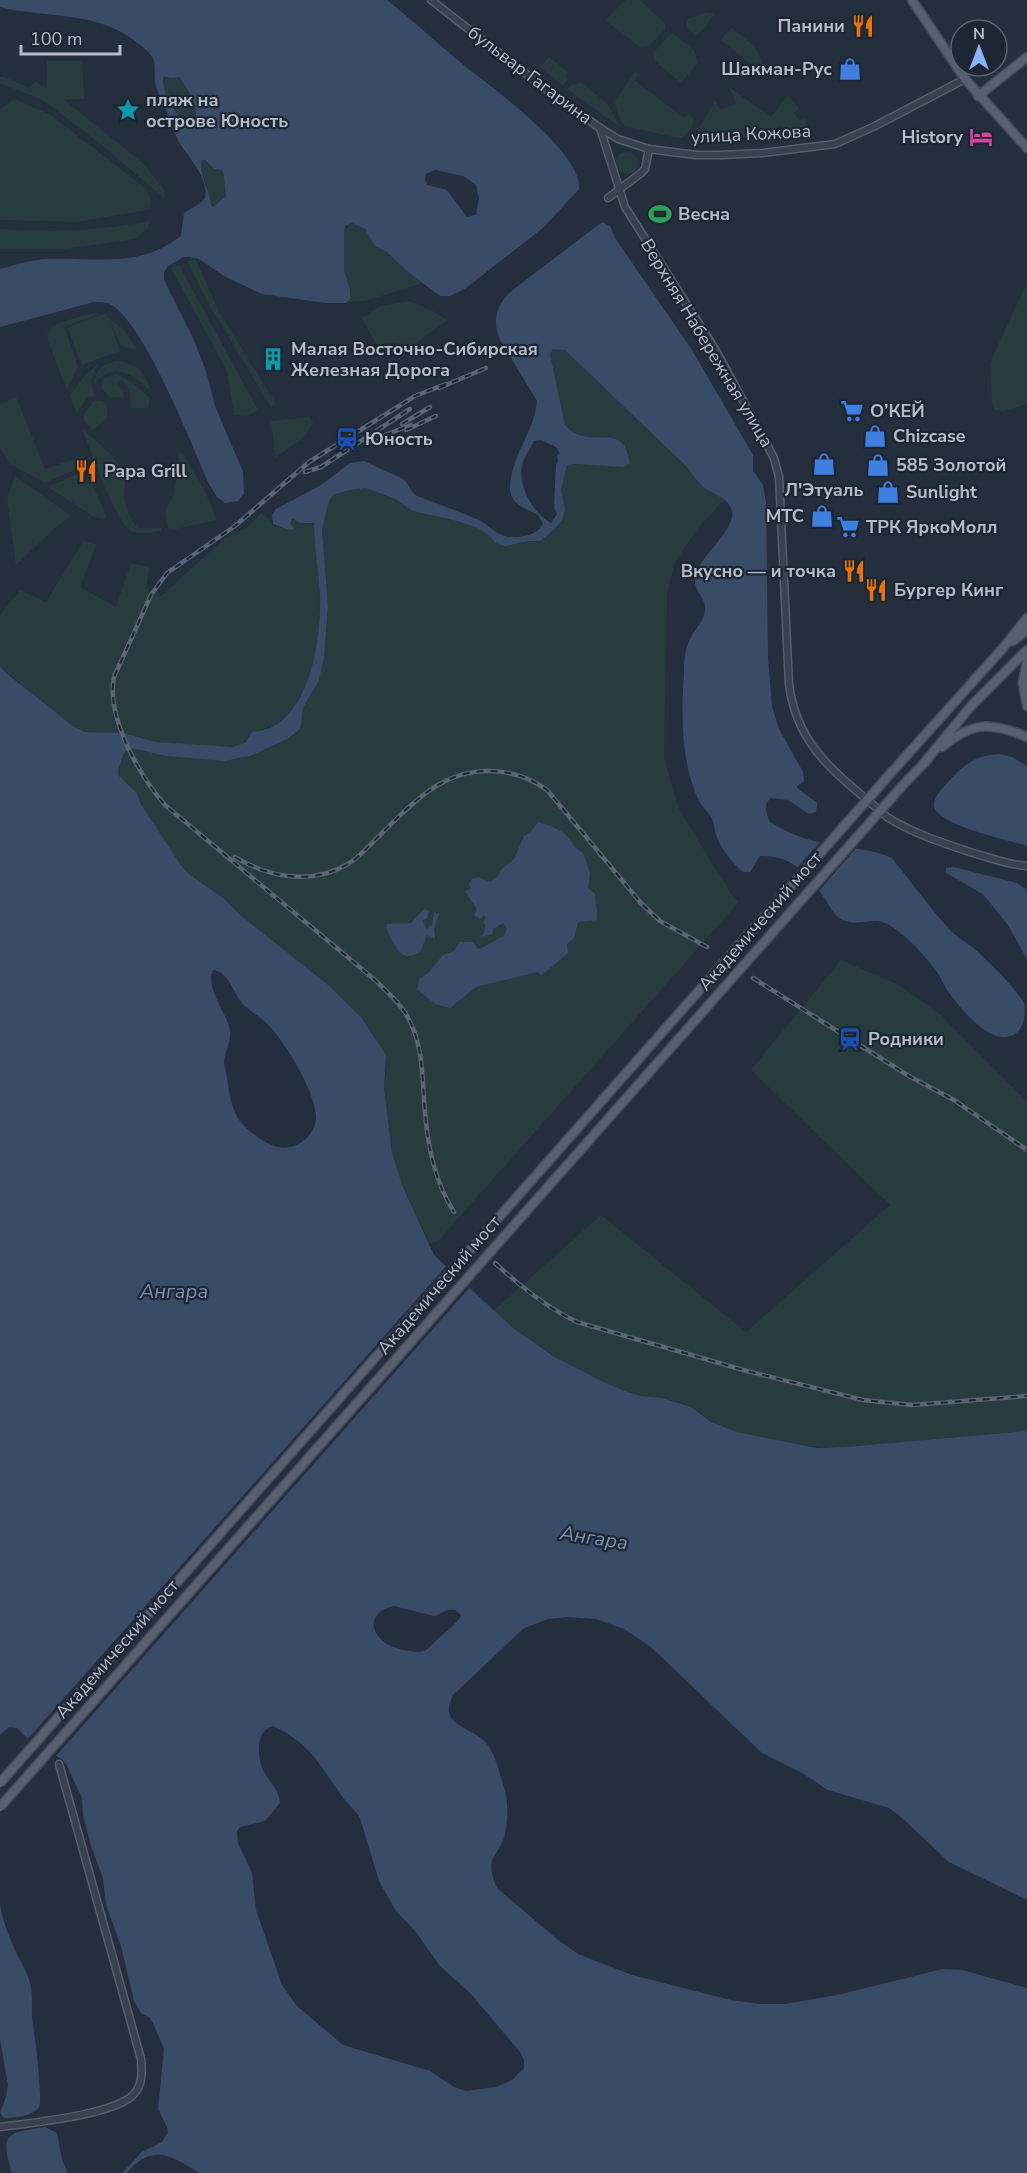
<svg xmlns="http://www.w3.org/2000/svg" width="1027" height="2173" viewBox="0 0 1027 2173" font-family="'Nunito Sans',sans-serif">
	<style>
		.green { fill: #263c3f }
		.water { fill: #394c67; fill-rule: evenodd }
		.pier { fill: #242f3e }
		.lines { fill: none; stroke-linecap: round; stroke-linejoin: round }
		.minor-casing { stroke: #565f6c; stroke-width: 9 }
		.major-casing { stroke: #414a57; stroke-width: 11 }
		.minor { stroke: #38414e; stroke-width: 6 }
		.major { stroke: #56606e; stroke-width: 8 }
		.rail-casing { stroke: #5a6575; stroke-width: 4.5 }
		.rail { stroke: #1d2633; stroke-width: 2; stroke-dasharray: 7; stroke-linecap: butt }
		.major-bridge-casing { stroke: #414a57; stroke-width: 11; stroke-linecap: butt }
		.major-bridge { stroke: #56606e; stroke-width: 8 }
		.labels { text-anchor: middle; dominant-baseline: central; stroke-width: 4.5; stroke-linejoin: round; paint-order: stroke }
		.poi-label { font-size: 18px; font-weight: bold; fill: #b4bcc9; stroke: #1d2633; text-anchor: start }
		.street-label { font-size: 18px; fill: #b4bcc9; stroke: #1d2633 }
		.water-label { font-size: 20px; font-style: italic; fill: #7c92b1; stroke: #1d2633 }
	</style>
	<rect width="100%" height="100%" fill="#242f3e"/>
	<g class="green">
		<path d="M626 0H640L665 24V29L650 45 641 48 605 20Z"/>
		<path d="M706 12 715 14 697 36 687 27 686 20Z"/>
		<path d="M731 28C746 39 762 48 762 68L759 71 721 40Z"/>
		<path d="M670 34H674L694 50 698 62 681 83 654 60 653 53Z"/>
		<path d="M549 57 568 72 566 75 567 80 563 86 540 67Z"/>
		<path d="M47 61H82L84 99H63L144 164 165 191 164 198 102 145 43 100 0 83V77H4L28 87 36 82 47 89Z"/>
		<path d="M635 71 639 74 635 80 638 83 684 118 689 114 694 119C692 128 687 138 677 138L625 126 619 117 615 101Z"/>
		<path d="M164 76 179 77C189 91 203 111 192 127L187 128 184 126C177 113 159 90 164 76Z"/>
		<path d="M580 82 607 103 620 127 567 89 572 84 576 85Z"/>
		<path d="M729 87 771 117 788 95 799 109 794 113 799 120 805 119 812 135 758 139 754 131 742 138H699L697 136 698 130 715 101 720 110 736 103Z"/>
		<path d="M14 99 49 114 144 187C149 195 153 202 148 210L76 222 0 220V109Z"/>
		<circle cx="627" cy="163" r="11"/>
		<path d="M203 159 212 168 223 170 226 196 213 207 211 205C210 189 201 178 200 162Z"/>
		<path d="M149 221 148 228 135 239 64 249H0V229C53 233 97 231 149 221Z"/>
		<path d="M352 223 361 226 368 232 375 246 387 252 423 283 365 301 348 302 350 290 344 270V231L345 226Z"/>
		<path d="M196 259 218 310 276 404 271 407 211 308 187 261Z"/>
		<path d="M179 265 258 410 248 416 234 415 227 371 171 268Z"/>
		<path d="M1027 282V404L1003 411 995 410 992 404 990 363Z"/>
		<path d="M409 301 431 310 447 320 404 352 394 342 380 350 361 318 381 306Z"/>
		<path d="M95 312 99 314 65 327 78 367 67 390 48 341 47 330 59 323Z"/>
		<path d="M106 313 108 317 125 331 137 349 121 346 109 318 120 351 82 365 67 327Z"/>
		<path d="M557 348 565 350 573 356 600 385 615 397 687 467 702 486 710 492 725 499 697 529 675 562 667 593 664 758 679 809 731 894 739 902 438 1241 430 1244 403 1187 392 1153 384 1088 387 1065 379 1044 361 1017 327 984 239 914 223 898 189 874 172 854 140 803 137 793 128 783 121 779 118 771 124 753 131 748 166 756 226 761 250 756 287 739 298 731 301 726 303 708 319 680 324 658 328 606 322 530 329 501 333 495 349 490 366 488 395 499 413 511 457 521 478 528 490 536 496 543 510 545 543 539 555 529 562 520 565 510 561 490 567 465 630 463 627 448C621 444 612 438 605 437 587 435 579 442 565 425L550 354V351Z"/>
		<path d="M116 361C135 362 146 372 150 390 131 374 114 359 94 385 96 368 101 366 116 361Z"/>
		<path d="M99 363C92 375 89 383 95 395 85 398 81 404 77 414L70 395 87 373Z"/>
		<path d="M117 374 128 380 150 398 148 408H131L129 389 122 380 116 383 123 391 124 398 109 397 102 388 104 378Z"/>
		<path d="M16 397 45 469 84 456 86 465 45 483 10 464 0 448V404Z"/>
		<path d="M94 401H102L107 406V418L93 430 84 421V414Z"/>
		<path d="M310 417 313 423 304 437 275 458 271 421Z"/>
		<path d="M82 429C96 441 113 454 122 470 127 479 124 484 124 493 124 505 130 520 138 528H161V531C153 532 141 534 133 532 116 526 90 448 82 429Z"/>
		<path d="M179 451C190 463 214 505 216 520L176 529 168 528 165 512 173 496 178 474Z"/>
		<path d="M78 474 82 482 92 483 106 516 105 519 94 517 48 487Z"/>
		<path d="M15 476 71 516 55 528 16 565 7 499Z"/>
		<path d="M262 513 275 526 290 530 294 528 290 524 292 518 300 523 315 524C313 541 318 561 319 578 322 627 319 684 282 720 272 729 262 727 253 733 247 736 247 742 241 746L208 747 155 742 124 733 79 731 34 696 0 666V615L20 590 46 602 84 540 96 545 80 587 116 607 131 563 149 567 146 588 161 596 225 538 246 528Z"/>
		<path d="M841 960 899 985 942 1016 1027 1102V1431L846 1447C806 1448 758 1442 721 1427 709 1422 702 1413 691 1407 671 1398 649 1399 629 1393 578 1376 533 1344 493 1311L601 1215 746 1332 890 1205 751 1070Z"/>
	</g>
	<g class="water">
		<path d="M0 0H387C412 20 436 42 460 62 488 85 583 152 579 189L544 227 466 288 450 296H441L433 291 406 270 387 252 375 246 365 229 352 223 345 226 344 231V270L350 290V299L346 303H326L262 294 224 276 199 259 189 257H183L168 266 164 272V280L194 340 206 371 215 406 243 472 244 494 238 501 225 503 217 497 209 484C192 446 143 318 108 303 104 302 99 302 94 302L0 327V269C15 265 30 260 46 259 95 257 139 269 181 236L184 213C189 209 204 203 205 197 209 176 187 157 178 140 175 134 173 126 170 119 165 106 157 94 155 81 154 72 157 61 150 54 143 46 130 37 121 32 84 12 40 17 0 7ZM164 76 170 78 179 77C189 91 203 111 192 127L187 128 184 126C177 113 159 90 164 76ZM202 160H205L214 169 223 170 226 196 213 207 211 205C210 189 198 175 202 160ZM435 170 463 176 476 185 479 198 476 215 467 217 447 190 427 185 425 180 426 174Z"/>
		<path d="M602 222 610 226 615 238 692 350 753 455V471L763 485 766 502 768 658 772 707 779 729 803 772 804 781 797 786V788L817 803 816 812 809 814 788 800 771 798C763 804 766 813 770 822 787 833 807 840 827 844 849 848 872 849 892 858 912 883 931 910 953 933 961 940 970 945 978 952 990 963 1017 990 1024 1003 1027 1017 1022 1036 1006 1037 984 1039 959 1006 947 990 943 984 941 977 936 971 926 956 896 923 878 921 865 920 850 927 838 917 833 913 829 905 825 899 808 874 793 855 760 856L750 872H744C735 867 720 847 717 837 714 831 715 825 712 819 709 812 703 808 699 801 681 763 681 715 684 674 684 666 684 656 687 647 690 635 700 626 704 615 710 596 690 593 696 573 702 555 736 529 732 511 728 496 711 495 701 485 696 480 692 473 687 467L565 350 553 349 550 354 565 425C588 453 623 417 630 463L624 467 575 464 567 465 561 490 565 510 562 520 555 529 540 541H529L505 546 495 543 490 536 478 528 457 521 413 511 395 499 366 488 349 490 333 495 329 501 322 530 328 606 324 658 319 680 303 708 301 726 298 731 287 739 250 756 225 761 166 756 131 748 124 753 118 771 119 776 137 793 140 803 180 864 189 874 223 898 239 914 327 984 361 1017 386 1055 384 1088 392 1153 403 1187 434 1255 512 1327 553 1356 601 1381 627 1392 641 1396 661 1398 691 1407 711 1422 736 1432 817 1448 846 1447 1027 1431V1900L949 1862 901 1817 889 1808 828 1790 802 1773 762 1753 651 1647 624 1629 596 1619 567 1617 548 1619 524 1628 453 1695C437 1727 471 1725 487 1744 494 1753 498 1767 501 1778 508 1796 509 1814 505 1833 504 1843 497 1850 493 1858 489 1866 493 1882 498 1889L558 1940 578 1954 632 1975 731 2000 760 2004H785L837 1995 943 1969 962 1970 1027 1988V2173H199C171 2155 151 2143 127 2173H122L142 2152 162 2142 168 2133 167 2127 158 2109 164 2049 153 2023 149 2017 141 2013 134 2001 121 1946 106 1905 103 1878 91 1846 83 1816 82 1798 67 1766 63 1760 27 1738 17 1728 9 1727 0 1735V666L6 673 74 727 85 732 124 733 155 742 233 747 245 743 252 732C258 731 264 730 270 728 312 708 321 637 320 596 319 572 314 547 314 523H300L292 518 290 524 295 529 289 530 273 524 272 515 276 509 321 485 350 463 364 461 403 479C410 484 409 491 417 496 436 503 455 510 474 518 494 526 498 542 524 536 532 535 539 531 543 524L538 515C525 507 513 507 510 490 510 456 534 434 537 401L500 340C492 322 496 307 509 293ZM541 440 556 447 560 453 557 455 558 462 556 465 554 507 557 514 551 523C532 512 516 484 523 462 525 456 531 447 534 441ZM213 970C230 971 233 996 245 1006 250 1011 257 1015 263 1020 282 1035 318 1095 316 1119 314 1140 290 1154 272 1145 260 1140 247 1130 239 1120 228 1103 229 1082 224 1063 224 1051 232 1041 230 1030 226 1011 205 989 213 970ZM394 1606 434 1616C444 1613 454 1603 461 1616 456 1624 449 1629 441 1636 436 1640 430 1648 424 1651 416 1654 390 1648 384 1642 366 1627 373 1610 394 1606ZM273 1726C312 1745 318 1763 342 1796 347 1804 355 1809 360 1818L379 1881 396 1911 416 1932 439 1965 471 1994 520 2052 524 2060V2068L512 2080 496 2087 466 2091 454 2087 430 2071 343 2045 297 2006 282 1985 256 1910 252 1873 238 1843 237 1831 240 1827 265 1821 280 1803C279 1789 268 1781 262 1768 257 1755 256 1730 273 1726Z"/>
		<path d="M1000 754 1012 757 1027 766V846C1010 840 932 825 934 804 935 795 943 788 949 781 966 763 975 756 1000 754Z"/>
		<path d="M538 822C544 823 561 830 566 835 573 843 572 847 583 853L590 873 588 888 595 894C595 904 598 911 597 920L578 922 574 938 567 944 568 953 542 975 537 972 476 987 450 1008 437 1005 417 990 419 979 429 972 443 955 454 951 460 942H473L478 949C488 946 494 940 504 936L507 928 503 923 493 929V934L481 937C485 931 487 927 483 922L486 918 484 915 480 919 474 915 477 909 465 891 471 889 469 884 472 879 479 877 490 882 497 877 502 869 514 859 524 836 530 833Z"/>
		<path d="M953 867 1017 883 1027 890V959L1008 925 983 894 946 873V868Z"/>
		<path d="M424 909 429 911 427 918 422 921 427 929 432 925 434 912 439 914 434 929 435 939 427 935 420 952C399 965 395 944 386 928L387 924 411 923Z"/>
		<path d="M0 1906C3 1921 8 1935 15 1950 20 1961 27 1971 30 1983 34 1997 30 2011 33 2025 35 2037 43 2099 39 2107 34 2116 13 2118 4 2118L0 2113 6 2097 8 2085 0 2039Z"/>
		<path d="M45 2127 57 2133 62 2160 68 2173H12C0 2132 7 2133 45 2127Z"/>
	</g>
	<g class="pier">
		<path d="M822 840 858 846 817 893 811 883 796 869Z"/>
		<path d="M448 1264 471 1286 55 1757 26 1741Z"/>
	</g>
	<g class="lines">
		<g class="minor-casing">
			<g id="minor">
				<path d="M431 0 556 97 600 128 618 139 649 149 696 155H722L762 153 835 144 875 126 965 79"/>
				<path d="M600 128 625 207 715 349 774 458 779 477 789 684C797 750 841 776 887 817 914 834 943 843 973 853 991 858 1008 865 1027 866"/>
				<path d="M608 198 641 173 645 169 649 149"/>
				<path d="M0 2127C29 2123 116 2115 134 2094 143 2084 142 2072 141 2059L59 1764"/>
			</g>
		</g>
		<g class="major-casing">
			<g id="major">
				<path d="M912 0 965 79 1027 148"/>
				<path d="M978 96 1027 57"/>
				<path d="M1013 641 1027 630"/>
				<path d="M1027 660 1023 683 1027 706"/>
				<path d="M942 747C973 721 992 722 1027 737"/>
				<path d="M925 762 971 706 1027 650"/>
				<path d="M890 774 1003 648 1027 618"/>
				<path d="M903 785 928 759"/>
			</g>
		</g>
		<use href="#minor" class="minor"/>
		<use href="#major" class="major"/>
		<g class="rail-casing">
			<g id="rail">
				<path d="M446 384 415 396 309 462 235 526 167 573 151 595 114 677C106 717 139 775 165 805L375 980C386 991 398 1001 406 1014 424 1044 422 1079 425 1112 428 1148 435 1182 454 1212"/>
				<path d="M439 388 486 368"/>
				<path d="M402 424 430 407"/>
				<path d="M406 430 436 416"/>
				<path d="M372 440 411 425"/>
				<path d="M305 472 321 467 410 409"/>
				<path d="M235 857C269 878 313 885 348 864 358 858 366 849 375 840 408 808 438 771 488 771 510 771 529 777 547 790L641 903 660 921 707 947"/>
				<path d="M753 978 909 1076 954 1100 1027 1150"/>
				<path d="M495 1263C521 1287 546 1307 577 1322L747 1371 863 1400 912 1405 1027 1396"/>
			</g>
		</g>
		<use href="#rail" class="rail"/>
		<g class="major-bridge-casing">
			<g id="major-bridge">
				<path d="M0 1783 890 774"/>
				<path d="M0 1807 903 785"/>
			</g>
		</g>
		<use href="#major-bridge" class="major-bridge"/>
	</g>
	<defs>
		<g id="restaurant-bare" transform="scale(1.8)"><path d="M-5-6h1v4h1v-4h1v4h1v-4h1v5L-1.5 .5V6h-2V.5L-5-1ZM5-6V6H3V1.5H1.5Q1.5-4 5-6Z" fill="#e8710a" stroke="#1d2633" stroke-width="2.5" paint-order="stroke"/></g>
		<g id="shop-bare" transform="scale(1.8)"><path d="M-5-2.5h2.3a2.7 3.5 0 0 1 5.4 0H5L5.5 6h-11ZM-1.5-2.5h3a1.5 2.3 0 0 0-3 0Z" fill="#3f7fe0" stroke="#1d2633" stroke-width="2.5" paint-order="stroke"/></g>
		<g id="sight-bare" transform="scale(1.8)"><path d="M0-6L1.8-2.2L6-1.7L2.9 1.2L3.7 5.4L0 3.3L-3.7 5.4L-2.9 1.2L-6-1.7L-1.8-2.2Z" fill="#0f9aa8" stroke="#1d2633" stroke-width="2.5" paint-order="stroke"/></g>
		<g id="hotel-bare" transform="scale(1.8)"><path d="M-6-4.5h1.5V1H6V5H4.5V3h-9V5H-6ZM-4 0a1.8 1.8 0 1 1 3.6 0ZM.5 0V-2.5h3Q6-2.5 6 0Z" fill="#d1479c" stroke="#1d2633" stroke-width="2.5" paint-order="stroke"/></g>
		<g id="stadium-bare" transform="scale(1.8)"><path d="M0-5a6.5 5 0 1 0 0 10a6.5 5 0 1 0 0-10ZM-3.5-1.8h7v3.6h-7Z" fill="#2e9e5b" stroke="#1d2633" stroke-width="2.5" paint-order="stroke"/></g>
		<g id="building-bare" transform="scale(1.8)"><path d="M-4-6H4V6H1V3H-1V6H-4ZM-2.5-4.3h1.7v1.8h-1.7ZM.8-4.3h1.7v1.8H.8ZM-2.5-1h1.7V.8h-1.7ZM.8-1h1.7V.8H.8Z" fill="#0f9aa8" stroke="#1d2633" stroke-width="2.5" paint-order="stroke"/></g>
		<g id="supermarket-bare" transform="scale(1.8)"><path d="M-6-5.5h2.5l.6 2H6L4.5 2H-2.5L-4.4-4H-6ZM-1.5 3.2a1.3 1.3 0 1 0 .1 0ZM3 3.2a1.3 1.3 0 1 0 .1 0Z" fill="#3f7fe0" stroke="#1d2633" stroke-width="2.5" paint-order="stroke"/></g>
		<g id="station-bare" transform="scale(1.8)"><path d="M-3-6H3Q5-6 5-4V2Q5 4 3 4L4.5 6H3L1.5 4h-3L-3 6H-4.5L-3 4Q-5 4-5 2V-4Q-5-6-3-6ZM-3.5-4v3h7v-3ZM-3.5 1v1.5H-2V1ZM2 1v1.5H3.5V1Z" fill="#1a4fb4" stroke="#1d2633" stroke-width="2.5" paint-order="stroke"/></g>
	</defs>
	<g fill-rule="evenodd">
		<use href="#restaurant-bare" x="863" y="26"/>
		<use href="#shop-bare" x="850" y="69"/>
		<use href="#sight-bare" x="128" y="110"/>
		<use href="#hotel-bare" x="981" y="137"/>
		<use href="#stadium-bare" x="660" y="214"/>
		<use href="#building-bare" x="273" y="359"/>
		<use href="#supermarket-bare" x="852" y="411"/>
		<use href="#shop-bare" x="875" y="436"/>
		<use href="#station-bare" x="347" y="439"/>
		<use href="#shop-bare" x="824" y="464"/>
		<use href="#shop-bare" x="878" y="465"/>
		<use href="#restaurant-bare" x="86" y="471"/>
		<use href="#shop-bare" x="888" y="492"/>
		<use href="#shop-bare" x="822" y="516"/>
		<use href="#supermarket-bare" x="848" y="527"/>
		<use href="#restaurant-bare" x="854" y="571"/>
		<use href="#restaurant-bare" x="876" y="590"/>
		<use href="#station-bare" x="850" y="1039"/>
	</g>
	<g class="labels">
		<g class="poi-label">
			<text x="845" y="26" text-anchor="end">Панини</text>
			<text x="832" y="69" text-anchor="end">Шакман-Рус</text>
			<text x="146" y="100">пляж на<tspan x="146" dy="21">острове Юность</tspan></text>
			<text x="963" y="137" text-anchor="end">History</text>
			<text x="678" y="214">Весна</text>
			<text x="291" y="349">Малая Восточно-Сибирская<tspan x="291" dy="21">Железная Дорога</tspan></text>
			<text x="870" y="411">О’КЕЙ</text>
			<text x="893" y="436">Chizcase</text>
			<text x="365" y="439">Юность</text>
			<text x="896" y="465">585 Золотой</text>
			<text x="104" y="471">Papa Grill</text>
			<text x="824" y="490" text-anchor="middle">Л'Этуаль</text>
			<text x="906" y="492">Sunlight</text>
			<text x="804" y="516" text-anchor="end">МТС</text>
			<text x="866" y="527">ТРК ЯркоМолл</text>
			<text x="836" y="571" text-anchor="end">Вкусно — и точка</text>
			<text x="894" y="590">Бургер Кинг</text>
			<text x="868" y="1039">Родники</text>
		</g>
		<g class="street-label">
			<text transform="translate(530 75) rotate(37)">бульвар Гагарина</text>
			<text transform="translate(751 134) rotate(-3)">улица Кожова</text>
			<text transform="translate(707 343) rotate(59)">Верхняя Набережная улица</text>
			<text transform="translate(760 921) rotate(-49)">Академический мост</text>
			<text transform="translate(439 1285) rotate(-49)">Академический мост</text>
			<text transform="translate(117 1649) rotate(-49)">Академический мост</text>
		</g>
		<g class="water-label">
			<text x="174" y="1291">Ангара</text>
			<text transform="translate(594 1538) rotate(9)">Ангара</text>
		</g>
	</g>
	<g transform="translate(979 48)"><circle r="28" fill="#1d2633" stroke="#59626f" stroke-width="1.5"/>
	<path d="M0-4.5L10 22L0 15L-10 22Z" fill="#8ab4f8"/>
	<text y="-9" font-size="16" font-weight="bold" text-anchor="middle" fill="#b4bcc9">N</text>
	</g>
	<path d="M21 45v9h99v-9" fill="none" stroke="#b4bcc9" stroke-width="3"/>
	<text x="30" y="45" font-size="18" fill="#b4bcc9" stroke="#1d2633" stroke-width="4.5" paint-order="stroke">100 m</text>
</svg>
